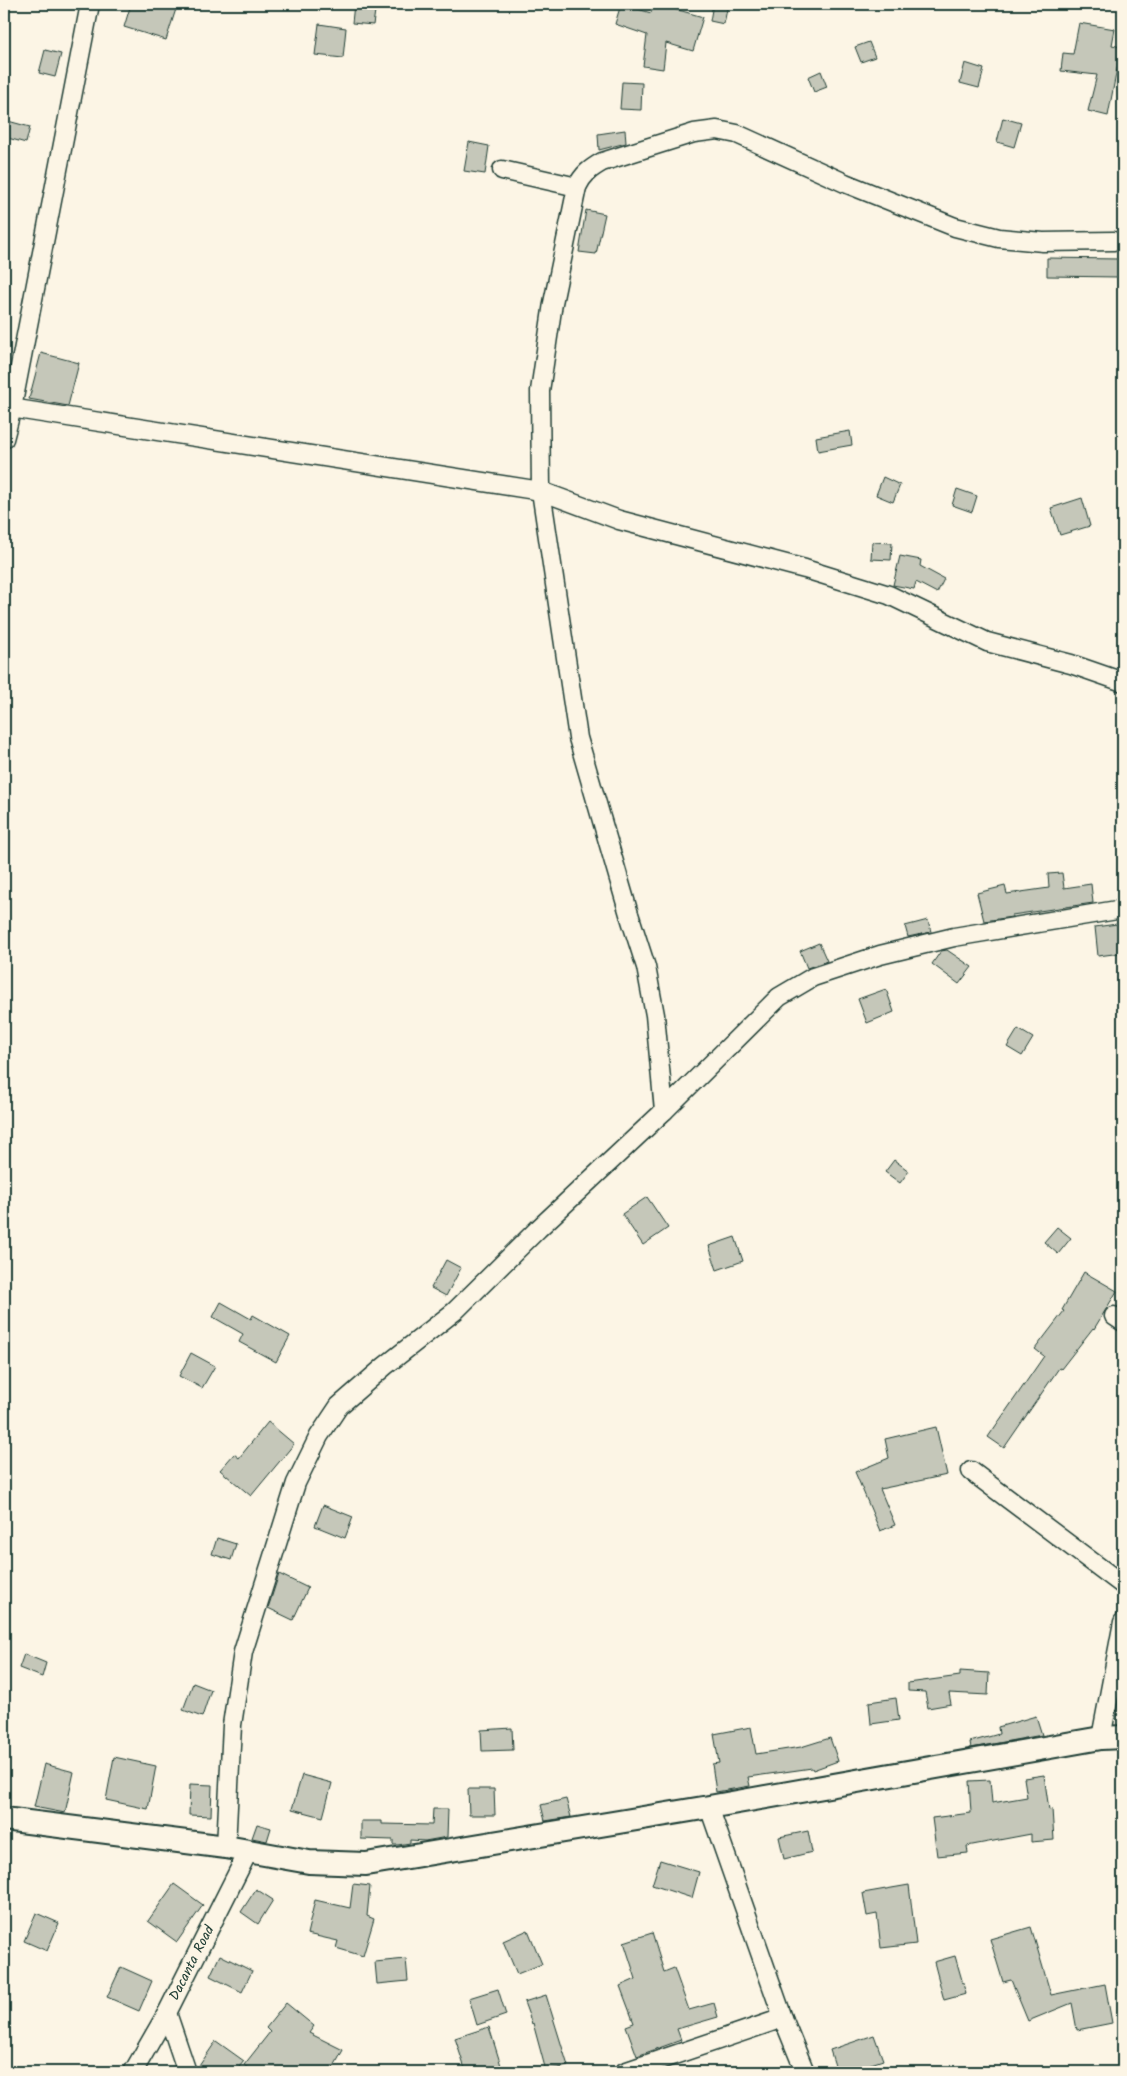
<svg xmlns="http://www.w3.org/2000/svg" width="1127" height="2076" viewBox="0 0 1127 2076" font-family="Kalam,sans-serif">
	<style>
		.building { fill: #c5c7b9; stroke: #1f3d34 }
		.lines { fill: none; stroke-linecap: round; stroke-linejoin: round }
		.minor-casing { stroke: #1f3d34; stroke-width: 21 }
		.tertiary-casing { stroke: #1f3d34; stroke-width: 26 }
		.minor { stroke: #fcf5e5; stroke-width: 18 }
		.tertiary { stroke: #fcf5e5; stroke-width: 22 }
		.labels { text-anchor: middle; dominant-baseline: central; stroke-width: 5; stroke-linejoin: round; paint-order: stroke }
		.street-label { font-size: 14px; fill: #1f3d34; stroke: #fcf5e5 }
	</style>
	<rect width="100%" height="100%" fill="#fcf5e5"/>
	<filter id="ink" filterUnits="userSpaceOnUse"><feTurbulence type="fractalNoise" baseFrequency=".02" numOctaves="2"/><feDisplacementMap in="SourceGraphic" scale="10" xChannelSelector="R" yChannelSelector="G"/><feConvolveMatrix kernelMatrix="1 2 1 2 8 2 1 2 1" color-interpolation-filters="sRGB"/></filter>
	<g filter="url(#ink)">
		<g class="building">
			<path d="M131 4H158L176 9 166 40 124 27Z"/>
			<path d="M354 4H376L373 25 352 23Z"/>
			<path d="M621 4 651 13 653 5 682 11 703 17 693 51 666 43 663 69 643 66 647 35 615 24Z"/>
			<path d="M713 4H728L724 24 710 21Z"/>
			<path d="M1079 23 1115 29 1112 45 1121 47 1108 116 1088 111 1097 75 1061 71 1063 53 1073 54Z"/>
			<path d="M319 24 346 28 343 58 315 55Z"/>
			<path d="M869 42 875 57 861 62 855 47Z"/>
			<path d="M45 50 61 54 55 77 39 73Z"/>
			<path d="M965 63 984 69 979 88 960 83Z"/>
			<path d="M821 71 827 87 814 92 808 77Z"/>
			<path d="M622 82 642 83 641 110 620 109Z"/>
			<path d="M1003 118 1021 123 1014 147 997 142Z"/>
			<path d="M8 121 30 127 26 143 4 137Z"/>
			<path d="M625 130 626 143 599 150 598 134Z"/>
			<path d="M469 142 489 146 485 174 464 171Z"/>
			<path d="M586 210 605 214 596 254 579 252Z"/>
			<path d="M1047 258 1119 259V277L1047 276Z"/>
			<path d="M41 353 79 363 68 406 29 399Z"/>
			<path d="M850 431 852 445 818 451 816 437Z"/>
			<path d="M883 477 900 485 893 502 876 495Z"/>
			<path d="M957 489 977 496 972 512 952 505Z"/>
			<path d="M1082 498 1090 526 1060 535 1051 508Z"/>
			<path d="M872 542 892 543 891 560 871 559Z"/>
			<path d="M900 556 921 560 920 566 944 579 937 593 916 582 914 589 893 585Z"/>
			<path d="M1062 873 1064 888 1091 884 1093 903 1012 915V917L984 921 977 893 1005 886 1007 894 1049 888 1048 874Z"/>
			<path d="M928 920 931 932 908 937 905 926Z"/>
			<path d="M1117 924 1121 953 1098 956 1095 927Z"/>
			<path d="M819 943 827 961 807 968 800 951Z"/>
			<path d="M947 950 972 967 959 984 932 964 941 951Z"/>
			<path d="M886 989 894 1012 867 1023 858 999Z"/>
			<path d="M1018 1029 1033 1038 1022 1056 1007 1047Z"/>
			<path d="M894 1160 909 1171 900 1183 885 1172Z"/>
			<path d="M647 1197 668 1228 643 1245 622 1214Z"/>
			<path d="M1057 1227 1071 1238 1058 1254 1044 1242Z"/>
			<path d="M735 1237 743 1261 717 1270 709 1246Z"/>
			<path d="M446 1260 461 1268 446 1296 431 1288Z"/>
			<path d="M1084 1272 1117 1291 1094 1329 1093 1328 1061 1369 1059 1368 1004 1448 988 1437 1044 1356 1035 1349 1064 1311 1062 1310Z"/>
			<path d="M221 1302 251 1319 253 1315 290 1336 276 1362 239 1342 243 1334 213 1317Z"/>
			<path d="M191 1353 215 1366 202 1388 179 1376Z"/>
			<path d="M268 1422 294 1444 251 1496 220 1470 234 1454 239 1458Z"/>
			<path d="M936 1427 947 1475 880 1489 895 1525 880 1531 855 1472 889 1458 885 1439Z"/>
			<path d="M323 1505 353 1517 345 1538 315 1526Z"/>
			<path d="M217 1538 236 1544 231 1560 212 1554Z"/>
			<path d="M279 1574 308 1588 293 1620 268 1608Z"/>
			<path d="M24 1654 46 1663 42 1677 19 1668Z"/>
			<path d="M960 1671 989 1673 988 1695 949 1693 951 1704 928 1708 925 1692 908 1691V1683L960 1676Z"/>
			<path d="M193 1683 211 1690 202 1717 183 1710Z"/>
			<path d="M896 1698 899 1720 871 1724 869 1702Z"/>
			<path d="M1036 1716 1042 1735 971 1748 970 1742 999 1734 998 1727Z"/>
			<path d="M751 1727 756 1754 801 1747 830 1738 838 1761 813 1770 812 1768 748 1777 750 1786 716 1792 712 1764 719 1763 714 1734Z"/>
			<path d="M512 1728 513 1750 482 1751 481 1730Z"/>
			<path d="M114 1757 156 1766 148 1809 106 1800Z"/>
			<path d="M44 1764 74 1772 65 1813 34 1807Z"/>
			<path d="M302 1775 332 1783 323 1817 292 1809Z"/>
			<path d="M1044 1775 1049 1810 1052 1809 1054 1840 1031 1842V1834L967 1846 968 1853 937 1856 932 1818 971 1813 969 1781 990 1780 992 1803 1027 1797 1024 1778Z"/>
			<path d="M190 1784 212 1785 211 1816 189 1815Z"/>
			<path d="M468 1789H494L495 1815H469Z"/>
			<path d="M566 1799 571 1817 545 1821 541 1805Z"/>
			<path d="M433 1809H448L447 1837 425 1841 410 1840V1843L398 1845H393V1840L361 1839V1821H382V1824L432 1825Z"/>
			<path d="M257 1824 271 1828 267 1841 252 1838Z"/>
			<path d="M808 1831 812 1852 784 1859 779 1837Z"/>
			<path d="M660 1860 699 1872 692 1898 652 1885Z"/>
			<path d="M174 1884 203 1905 177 1942 148 1921Z"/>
			<path d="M353 1884 370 1886 367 1916 374 1919 363 1956 336 1948 338 1941 307 1934 315 1900 350 1908Z"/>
			<path d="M909 1885 916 1944 881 1948 877 1914 867 1916 863 1893Z"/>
			<path d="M256 1889 273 1900 258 1924 241 1912Z"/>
			<path d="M36 1913 59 1923 47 1951 24 1941Z"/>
			<path d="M1031 1927 1051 1995 1105 1984 1112 2023 1077 2030 1072 2003 1028 2021 1011 1980 1003 1982 990 1939Z"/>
			<path d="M528 1930 542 1964 517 1974 503 1941Z"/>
			<path d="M652 1933 664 1972 674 1968 689 2010 714 2003 718 2017 677 2029 681 2040 637 2056 626 2026 634 2023 620 1986 636 1979 624 1942Z"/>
			<path d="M220 1955 252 1971 242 1992 210 1976Z"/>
			<path d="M955 1956 966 1994 944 2000 934 1962Z"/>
			<path d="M406 1959 408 1981 377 1984 375 1962Z"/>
			<path d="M121 1967 152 1981 139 2011 107 1997Z"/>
			<path d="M498 1989 506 2015 477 2025 469 1998Z"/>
			<path d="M546 1995 568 2066 546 2071 533 2023 532 2024 524 2002Z"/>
			<path d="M286 2003 314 2026 309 2033 343 2050 331 2072H253L244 2065 270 2032 266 2028Z"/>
			<path d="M489 2027 503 2072H466L455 2038Z"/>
			<path d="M874 2035 883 2060 847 2072H837L830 2050Z"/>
			<path d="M216 2041 244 2061 235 2072H197V2069Z"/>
		</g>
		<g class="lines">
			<g class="minor-casing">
				<g id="minor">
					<path d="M502 170 577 187"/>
					<path d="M4 407 541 491 619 520 805 569 889 595 987 642 1071 664 1123 682"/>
					<path d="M4 439 12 408 90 4"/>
					<path d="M664 1111 655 1015 646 967 629 914 578 738 541 491 540 391 553 303 577 187C583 174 590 169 602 162L694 133 717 130 737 134 845 183 955 227 999 238 1043 242 1114 241"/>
					<path d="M1114 1316 1123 1322"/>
					<path d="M971 1471 1123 1585"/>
					<path d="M1101 1738 1123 1622"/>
					<path d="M709 1807 783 2018 805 2072"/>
					<path d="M226 1847 232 1725 243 1652 296 1483 319 1436 339 1406 385 1366 455 1311 538 1229 664 1111 779 997 813 977 880 955 954 937 1123 909"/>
					<path d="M167 2013 187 2072"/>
					<path d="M133 2072 167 2013 248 1852"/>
					<path d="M624 2072 783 2018"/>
				</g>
			</g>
			<g class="tertiary-casing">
				<path id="tertiary" d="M4 1819 226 1847 309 1862 366 1864 709 1807 1101 1738 1123 1737"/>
			</g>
			<use href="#minor" class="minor"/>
			<use href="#tertiary" class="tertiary"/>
		</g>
	</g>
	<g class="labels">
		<g class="street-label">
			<text transform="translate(192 1963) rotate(-63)">Dacanta Road</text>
		</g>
	</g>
	<rect width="1127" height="2076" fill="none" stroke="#fcf5e5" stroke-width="20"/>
	<rect x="10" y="10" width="1107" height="2056" fill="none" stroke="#1f3d34" stroke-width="2" filter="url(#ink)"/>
</svg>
